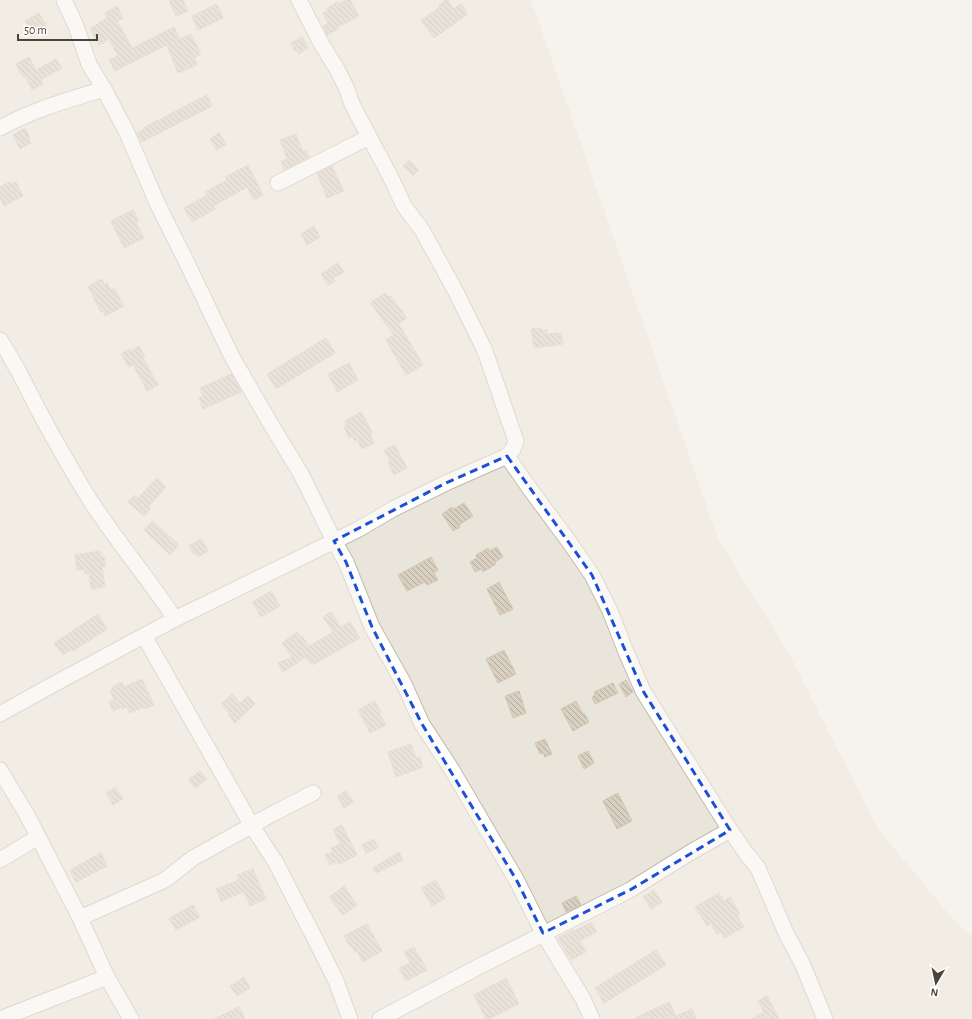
<svg xmlns="http://www.w3.org/2000/svg" width="972" height="1019" viewBox="0 0 972 1019" font-family="'Alegreya Sans',sans-serif">
	<style>
		.residential { fill: #eae5da }
		.building { fill: url(#building-back-hatch); stroke: #d3c7b4 }
		.lines { fill: none; stroke-linecap: round; stroke-linejoin: round }
		.minor-casing { stroke: #c2bbae; stroke-width: 17 }
		.minor { stroke: #fff; stroke-width: 15 }
		.marked { fill: none; stroke: #1d4ed8; stroke-width: 3; stroke-dasharray: 8 5; stroke-linejoin: round }
	</style>
	<defs>
		<pattern id="building-back-hatch" width="6" height="6" patternUnits="userSpaceOnUse"><rect width="6" height="6" fill="#d8cfc1"/><path d="M-1 5l2 2M0 0l6 6M5-1l2 2" fill="none" stroke="#b1aa9e"/></pattern>
	</defs>
	<rect width="100%" height="100%" fill="#f6f3ec"/>
	<path class="residential" d="M0 0H531L718 539 788 652 878 829 956 923 972 936V1019H0Z"/>
	<g class="building">
		<path d="M169 0H183L188 11 176 16Z"/>
		<path d="M346 0H350L359 16 338 27 339 29 327 35 323 26 328 23 323 13 328 10 327 8 337 2 338 4Z"/>
		<path d="M446 0H448L454 9 461 4 468 14 434 38 421 20 440 7 439 5Z"/>
		<path d="M217 4 223 18 198 30 192 16Z"/>
		<path d="M117 6 123 18 117 21 132 48 174 27 180 39 191 34 201 54 195 57 197 65 178 73 167 45 115 71 109 60 118 56 109 39 99 45 90 28 100 23 99 22 107 18 105 13Z"/>
		<path d="M39 13 47 26 34 34 25 21Z"/>
		<path d="M302 37 308 48 299 54 297 50 295 51 291 43Z"/>
		<path d="M29 57 36 70 56 59 62 68 41 80 43 84 32 90 25 76 23 77 16 64Z"/>
		<path d="M207 95 212 106 142 142 137 133 144 129 143 128Z"/>
		<path d="M25 128 30 138H28L31 143 20 149 13 135Z"/>
		<path d="M219 133 226 145 216 150 210 139Z"/>
		<path d="M296 134 303 152 307 150 309 157 284 170 281 161 287 159 280 140Z"/>
		<path d="M409 160 419 170 413 176 403 166Z"/>
		<path d="M248 165 263 195 254 200 247 187 213 206 215 209 192 222 184 208 207 195 205 192 227 180 225 177Z"/>
		<path d="M332 166 344 191 327 198 317 173Z"/>
		<path d="M10 182 11 185 16 182 23 196 4 206 0 198V187Z"/>
		<path d="M133 210 139 221 136 222 144 238 124 248 111 221Z"/>
		<path d="M314 226 320 237 307 245 301 234Z"/>
		<path d="M338 263 344 272 333 278 335 281 328 285 321 274Z"/>
		<path d="M102 279 104 285 107 283 111 290 114 288 124 306 105 316 103 311 101 312 88 286Z"/>
		<path d="M385 293 389 297 391 296 407 318 399 324 423 365 406 375 386 340 394 335 370 303Z"/>
		<path d="M541 328V330H547V334L561 333 563 344 534 348 531 329Z"/>
		<path d="M326 338 335 353 276 389 267 374Z"/>
		<path d="M139 346 145 357 143 358 158 385 147 391 133 365 129 367 121 354 130 349 131 351Z"/>
		<path d="M349 363 358 380 337 392 328 374Z"/>
		<path d="M232 374 241 392 203 409 199 398 203 396 200 388Z"/>
		<path d="M361 412 372 432 370 434 374 443 362 449 357 440 355 441 352 436 349 438 344 427 347 425 345 421Z"/>
		<path d="M395 445 407 468 394 475 388 462 390 461 384 450Z"/>
		<path d="M157 478 166 487 149 506 151 508 144 516 128 502 135 495 138 498Z"/>
		<path d="M464 503 473 516 459 525 460 527 453 531 442 514 452 507 454 509Z"/>
		<path d="M153 521 179 545 170 555 144 530Z"/>
		<path d="M201 539 208 551 198 557 196 553 194 554 189 546Z"/>
		<path d="M497 547 503 557 495 562 496 564 483 572 482 569 475 572 470 562 477 558 476 555 488 548 489 551Z"/>
		<path d="M100 551 101 557H104L106 566 102 567 105 587 91 589 89 573 85 574V570H77L75 555Z"/>
		<path d="M431 557 438 570 434 573 438 580 427 585 425 582 407 591 398 575Z"/>
		<path d="M499 582 513 609 500 615 487 589Z"/>
		<path d="M271 591 280 606 261 617 252 602Z"/>
		<path d="M331 612 341 627 350 622 360 638 312 665 306 657 283 672 278 663 292 657 282 643 297 632 300 637 302 636 309 646 332 633 333 632 323 617Z"/>
		<path d="M98 614 107 629 73 651 72 649 63 655 54 643Z"/>
		<path d="M504 650 516 674 498 683 486 659Z"/>
		<path d="M142 679 154 705 144 709 143 707 130 713 126 707 122 709V707L113 711 109 702 114 700 110 690 113 689 112 687 122 682 124 687Z"/>
		<path d="M626 680 633 692 626 697 619 684Z"/>
		<path d="M613 683 618 693 595 704 592 697 595 695 594 692Z"/>
		<path d="M519 691 526 713 513 718 505 696Z"/>
		<path d="M232 694 240 703 248 696 255 704 235 723 228 714 229 713 221 704Z"/>
		<path d="M375 701 381 712 379 713 386 725 370 733 358 710Z"/>
		<path d="M576 701 583 714 584 713 589 722 573 731 561 709Z"/>
		<path d="M545 739 552 754 545 757 543 753 540 754 535 743Z"/>
		<path d="M411 744 416 758 420 757 423 767 396 777 388 752Z"/>
		<path d="M588 751 594 763 584 769 578 756Z"/>
		<path d="M200 771 207 779 195 788 188 780Z"/>
		<path d="M115 787 123 799 113 805 106 793Z"/>
		<path d="M346 791 354 802 344 808 337 796Z"/>
		<path d="M618 793 632 821 617 829 603 801Z"/>
		<path d="M342 825 357 855 339 864 338 861 330 865 325 855 333 852 331 848 340 844 333 829Z"/>
		<path d="M374 839 378 848 366 853 362 845Z"/>
		<path d="M399 852 403 860 376 873 373 868Z"/>
		<path d="M101 853 107 866 76 882 70 870Z"/>
		<path d="M253 869 266 899 250 906 244 892 221 901 216 889 239 880 237 875Z"/>
		<path d="M436 880 446 898 432 906 421 888Z"/>
		<path d="M344 886 357 905 343 915 329 897Z"/>
		<path d="M654 890 662 902 651 909 643 897Z"/>
		<path d="M719 893 724 901 730 897 740 914 737 915 744 927 724 938 721 932 717 934 711 924 707 926 695 907Z"/>
		<path d="M576 896 581 905 566 912 562 903Z"/>
		<path d="M193 905 200 917 176 930 169 918Z"/>
		<path d="M591 922 597 932 580 941 586 952 571 960 558 938 573 930 574 931Z"/>
		<path d="M367 924 382 951 363 962 357 951 355 952 352 946 350 947 344 936Z"/>
		<path d="M414 947 427 970 406 981 399 968 410 963 404 952Z"/>
		<path d="M656 950 666 965 604 1003 595 988Z"/>
		<path d="M244 977 250 988 237 996 230 986Z"/>
		<path d="M506 978 519 1004 489 1019H486L474 995Z"/>
		<path d="M767 996 779 1019H751L764 1012 758 1001Z"/>
		<path d="M669 1002 676 1016 692 1009 696 1019H633Z"/>
		<path d="M239 1007 245 1019H214Z"/>
	</g>
	<g class="lines">
		<g class="minor-casing">
			<g id="minor">
				<path d="M64 0 76 26 89 64 104 89 127 133 158 205 187 263 232 357 269 421 301 474 334 541 346 562 372 627 404 684 422 724 452 770 517 881 543 933 583 999 592 1019"/>
				<path d="M0 128C32 110 68 100 104 89"/>
				<path d="M278 183 369 137"/>
				<path d="M0 340C16 364 28 390 41 415 55 441 70 467 85 492 112 536 147 576 175 619"/>
				<path d="M507 456 530 489 570 543 592 575 610 611 626 652 643 691 730 830 746 853 758 868 786 933 802 963 825 1019"/>
				<path d="M144 636 252 826 276 863 312 933 336 981 350 1019"/>
				<path d="M0 714 54 684 175 619 359 529 393 509 446 483 507 456 513 449 516 441 485 351 456 292 422 230 404 206 392 180 352 104 346 87 337 69 322 45 299 0"/>
				<path d="M0 770 27 815 80 918 107 977 131 1019"/>
				<path d="M0 860 38 837"/>
				<path d="M80 918 165 880 193 858 276 812 313 793"/>
				<path d="M0 1019 107 977"/>
				<path d="M380 1019 480 966 630 890 691 852 730 830"/>
			</g>
		</g>
		<use href="#minor" class="minor"/>
	</g>
	<path d="M0 0H972V1019H0ZM507 456 592 575 643 691 730 830 630 890 543 933 517 881 422 724 372 627 346 562 334 541 446 483Z" fill="#f6f3ec" fill-opacity=".55" fill-rule="evenodd"/>
	<path class="marked" d="M507 456 592 575 643 691 730 830 630 890 543 933 517 881 422 724 372 627 346 562 334 541 446 483Z"/>
	<g transform="translate(936 983) rotate(189)" stroke="#ffffff" stroke-width="3" paint-order="stroke">
	<path d="M0-3L7 15L0 10L-7 15Z" fill="#4b4439"/>
	<text y="-6" font-size="11" font-weight="bold" text-anchor="middle" fill="#4b4439">N</text>
	</g>
	<path d="M18 34v6h79v-6" fill="none" stroke="#4b4439" stroke-width="2"/>
	<text x="24" y="34" font-size="12" fill="#4b4439" stroke="#ffffff" stroke-width="3" paint-order="stroke">50 m</text>
</svg>
